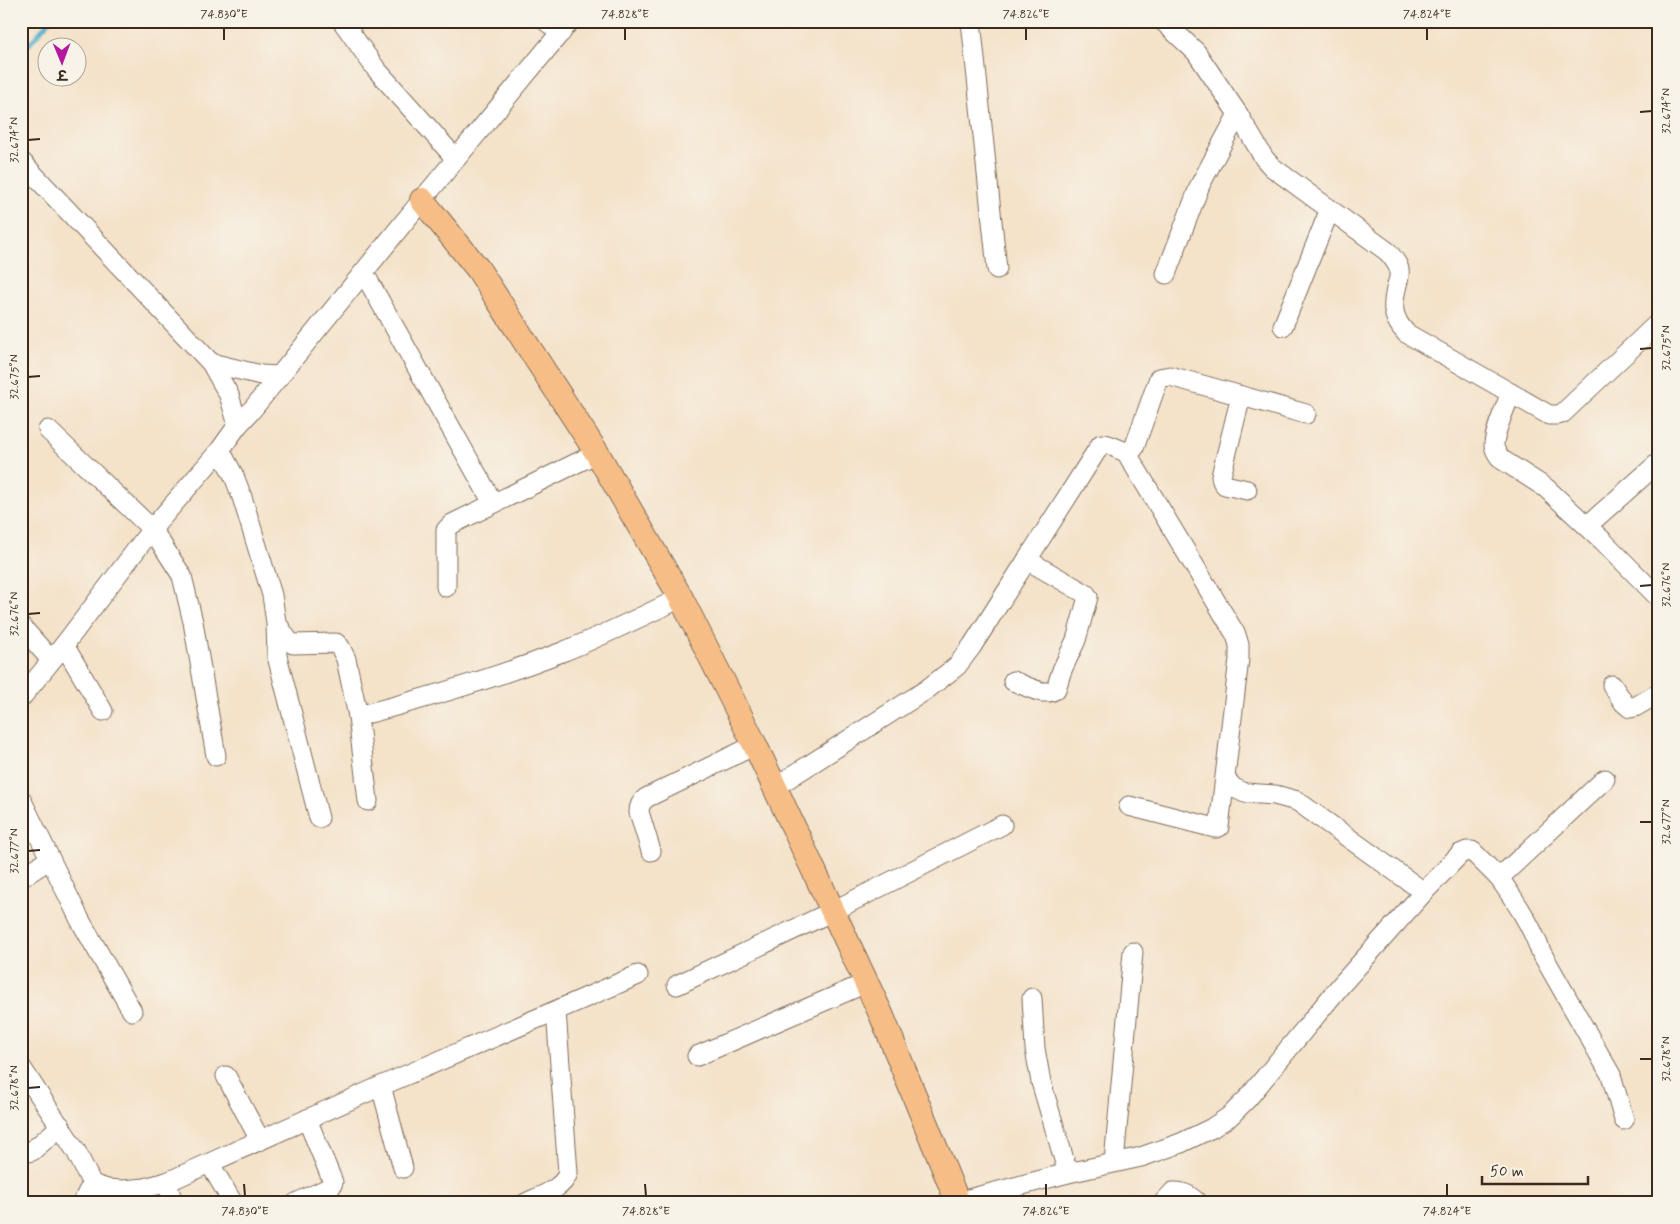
<svg xmlns="http://www.w3.org/2000/svg" width="1680" height="1224" viewBox="0 0 1680 1224" font-family="Mynerve,'Playpen Sans Deva',sans-serif">
	<style>
		.lines { fill: none; stroke-linecap: round; stroke-linejoin: round }
		.stream { stroke: #4dadcc; stroke-width: 4.5 }
		.minor-casing { stroke: #7c6a5a; stroke-width: 21 }
		.major-casing { stroke: #7c6a5a; stroke-width: 26 }
		.minor { stroke: #fff; stroke-width: 19 }
		.major { stroke: #f6be86; stroke-width: 24 }
		.ticks { fill: none; stroke: #3b2a1e; stroke-width: 2 }
		.neatline { fill: none; stroke: #3b2a1e; stroke-width: 2 }
		.ticks-label { font-size: 12px; text-anchor: middle; fill: #3b2a1e }
	</style>
	<rect width="100%" height="100%" fill="#f7f3e8"/>
	<filter id="ink" filterUnits="userSpaceOnUse"><feTurbulence type="fractalNoise" baseFrequency=".02" numOctaves="2"/><feDisplacementMap in="SourceGraphic" scale="10" xChannelSelector="R" yChannelSelector="G"/><feConvolveMatrix kernelMatrix="1 2 1 2 8 2 1 2 1" color-interpolation-filters="sRGB"/></filter>
	<filter id="wash" filterUnits="userSpaceOnUse"><feTurbulence type="fractalNoise" baseFrequency=".0096" numOctaves="4" result="noise"/><feDisplacementMap in="SourceGraphic" scale="20" xChannelSelector="R" yChannelSelector="G"/><feGaussianBlur stdDeviation="1.12" result="paint"/><feColorMatrix in="noise" values="0 0 0 0 0 0 0 0 0 0 0 0 0 0 0 0 0 1.4 0 .05"/><feComposite in="paint" operator="in"/></filter>
	<g filter="url(#wash)">
		<rect width="100%" height="100%" fill="#f4e2c9"/>
		<g class="lines">
			<path class="stream" d="M21 54 49 21"/>
		</g>
	</g>
	<g filter="url(#ink)">
		<g class="lines">
			<g class="minor-casing">
				<g id="minor">
					<path d="M342 21 376 69 456 159"/>
					<path d="M546 21 561 33"/>
					<path d="M971 21 997 269"/>
					<path d="M1163 21 1196 52 1238 114 1200 185 1166 274"/>
					<path d="M1238 114 1264 158 1272 167 1388 252C1392 257 1397 262 1399 269 1400 275 1399 279 1397 285 1392 305 1391 317 1406 333L1549 415H1558L1563 413 1659 322"/>
					<path d="M21 161 211 363 229 395 238 425"/>
					<path d="M364 273 493 503"/>
					<path d="M1283 326 1330 209"/>
					<path d="M211 363 261 375 280 376"/>
					<path d="M1511 393C1506 406 1494 432 1494 445 1494 450 1498 455 1501 459L1546 488 1603 541 1659 598"/>
					<path d="M1241 396 1221 476 1222 481 1225 485 1247 490"/>
					<path d="M48 430 152 529 182 576 193 622 216 756"/>
					<path d="M220 450 234 476 242 497 272 595 276 622 277 656 319 818"/>
					<path d="M1126 452 1236 635 1239 645V659L1219 827 1215 828 1129 806"/>
					<path d="M1587 526 1659 462"/>
					<path d="M446 587V530L452 524 597 453"/>
					<path d="M276 622 288 640 293 644 336 643 340 647 346 659 358 716 368 801"/>
					<path d="M21 626 51 660"/>
					<path d="M64 645 103 711"/>
					<path d="M1013 681C1025 685 1044 698 1056 689L1062 670 1076 640 1088 597 1086 594 1027 560"/>
					<path d="M1612 685 1624 703 1630 708 1635 707 1659 693"/>
					<path d="M21 698 64 645 152 529 220 450 238 425 251 411 422 200 570 21"/>
					<path d="M358 716C428 698 495 678 562 652 603 636 642 616 681 598"/>
					<path d="M775 787 926 690 957 666 972 646 1101 444C1113 442 1124 458 1134 448L1159 378 1170 376 1306 414"/>
					<path d="M21 799 80 920 132 1011"/>
					<path d="M651 851 639 812C639 806 641 802 646 798L755 745"/>
					<path d="M21 878 50 859"/>
					<path d="M1499 878C1516 902 1531 924 1541 952L1611 1075 1624 1120"/>
					<path d="M1424 892 1460 854 1467 851H1472L1499 878 1605 779"/>
					<path d="M677 985 833 911 1002 825"/>
					<path d="M1032 998 1035 1049 1041 1082 1068 1173"/>
					<path d="M697 1056 866 983"/>
					<path d="M21 1067 76 1151 92 1184 107 1189 123 1190 145 1188 167 1182 381 1086 638 975"/>
					<path d="M226 1076 260 1140"/>
					<path d="M381 1086 403 1168"/>
					<path d="M21 1149 28 1152 32 1151 61 1126"/>
					<path d="M1114 1162 1133 952"/>
					<path d="M210 1164 233 1203"/>
					<path d="M167 1182 173 1203"/>
					<path d="M957 1202 1068 1173 1141 1157 1181 1143 1212 1128 1230 1116 1248 1098 1341 985 1424 892 1297 801 1275 795 1245 793 1234 788 1225 779"/>
					<path d="M82 1203 92 1184"/>
					<path d="M296 1203 331 1187 333 1182 307 1119"/>
					<path d="M526 1203C540 1196 563 1189 568 1173L556 1011"/>
					<path d="M1163 1203 1173 1192C1184 1191 1190 1196 1198 1203"/>
				</g>
			</g>
			<g class="major-casing">
				<path id="major" d="M422 200 478 269 597 453 681 598 755 745 881 1014 958 1203"/>
			</g>
			<use href="#minor" class="minor"/>
			<use href="#major" class="major"/>
		</g>
	</g>
	<path class="ticks" d="M224 28V40M625 28V40M1026 28V40M1427 28V40M1640 112 1652 111M28 140 40 139M1640 349 1652 348M28 377 40 376M1640 586 1652 585M28 614 40 613M1640 822H1652M28 851 40 850M1640 1059H1652M28 1088 40 1087M244 1184 245 1196M645 1184 646 1196M1046 1184V1196M1447 1184V1196"/>
	<rect width="1680" height="1224" fill="none" stroke="#f7f3e8" stroke-width="55"/>
	<g transform="translate(62 62) rotate(179)"><circle r="24" fill="#f7f3e8" stroke="#aca397"/>
	<path d="M0-4L9 19L0 12L-9 19Z" fill="#b5179e"/>
	<text y="-8" font-size="14" font-weight="bold" text-anchor="middle" fill="#3b2a1e">उ</text>
	</g>
	<path d="M1482 1176v8h106v-8" fill="none" stroke="#3b2a1e" stroke-width="2.5"/>
	<text x="1490" y="1176" font-size="15" fill="#3b2a1e" stroke="#f7f3e8" stroke-width="4" paint-order="stroke">50 m</text>
	<rect x="28" y="28" width="1624" height="1168" class="neatline"/>
	<g class="ticks-label">
		<text x="224" y="18">74.830°E</text>
		<text x="625" y="18">74.828°E</text>
		<text x="1026" y="18">74.826°E</text>
		<text x="1427" y="18">74.824°E</text>
		<text transform="translate(1666 111) rotate(-90)" y="4">32.674°N</text>
		<text transform="translate(14 140) rotate(-90)" y="4">32.674°N</text>
		<text transform="translate(1666 348) rotate(-90)" y="4">32.675°N</text>
		<text transform="translate(14 377) rotate(-90)" y="4">32.675°N</text>
		<text transform="translate(1666 585) rotate(-90)" y="4">32.676°N</text>
		<text transform="translate(14 614) rotate(-90)" y="4">32.676°N</text>
		<text transform="translate(1666 822) rotate(-90)" y="4">32.677°N</text>
		<text transform="translate(14 851) rotate(-90)" y="4">32.677°N</text>
		<text transform="translate(1666 1059) rotate(-90)" y="4">32.678°N</text>
		<text transform="translate(14 1088) rotate(-90)" y="4">32.678°N</text>
		<text x="245" y="1215">74.830°E</text>
		<text x="646" y="1215">74.828°E</text>
		<text x="1046" y="1215">74.826°E</text>
		<text x="1447" y="1215">74.824°E</text>
	</g>
</svg>
